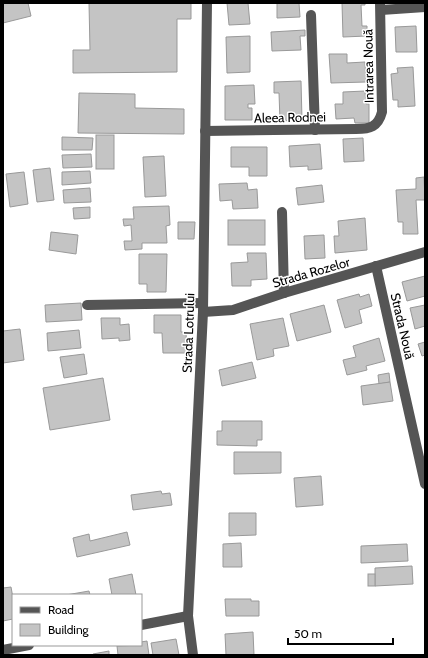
<svg xmlns="http://www.w3.org/2000/svg" width="428" height="658" viewBox="0 0 428 658" font-family="Cabin,sans-serif">
	<style>
		.building { fill: #c4c4c4; stroke: #999 }
		.lines { fill: none; stroke-linecap: round; stroke-linejoin: round }
		.minor { stroke: #555; stroke-width: 10 }
		.labels { text-anchor: middle; dominant-baseline: central; stroke-width: 3; stroke-linejoin: round; paint-order: stroke }
		.street-label { font-size: 13px; fill: #000; stroke: #fff }
	</style>
	<rect width="100%" height="100%" fill="#fff"/>
	<g class="building">
		<path d="M3 3H28L31 16 3 23Z"/>
		<path d="M89 3H191V19H177V72L73 73V50H90Z"/>
		<path d="M227 3H248L250 24 229 25Z"/>
		<path d="M277 3H299L300 17 277 18Z"/>
		<path d="M342 3H365V5H361L362 26H367V36L343 37Z"/>
		<path d="M416 26 417 52H396L395 27Z"/>
		<path d="M305 30V36H300L301 50 272 51 271 32Z"/>
		<path d="M250 36V72L227 73 226 37Z"/>
		<path d="M329 54H347V63L365 62 366 82 331 83Z"/>
		<path d="M413 67 415 106 398 107V100H393L391 74 398 73 397 68Z"/>
		<path d="M301 81 302 120 280 121 279 93H274V82Z"/>
		<path d="M254 85 255 104H248V108H252V120H225V86Z"/>
		<path d="M365 91 366 104H369V123H355L354 118 336 119 335 104H343V92Z"/>
		<path d="M79 93 135 94V108L184 109V134L78 133Z"/>
		<rect x="96" y="135" width="18" height="34"/>
		<path d="M62 137 93 138 92 150H62Z"/>
		<path d="M363 138 364 161 344 162 343 139Z"/>
		<path d="M320 144 322 169 308 170V166L290 167 289 146Z"/>
		<path d="M231 147H267V176H249V167H231Z"/>
		<path d="M91 154 92 167 63 168 62 155Z"/>
		<path d="M164 156 166 196 145 197 143 157Z"/>
		<path d="M50 168 54 200 37 202 33 170Z"/>
		<path d="M90 171 91 183 62 185V172Z"/>
		<path d="M24 172 28 204 10 207 6 174Z"/>
		<path d="M424 177 425 200H416L418 234H403V222H398L396 190 416 189V178Z"/>
		<path d="M247 183 248 190 257 189 258 208 233 209 232 200 220 201 219 184Z"/>
		<path d="M322 185 324 202 298 205 296 188Z"/>
		<path d="M90 188 91 202 64 203 63 190Z"/>
		<path d="M169 206 170 225 166 226 167 243H142V249L125 250 124 241H132L131 225 124 226 123 219H134L133 207Z"/>
		<path d="M90 207V218L74 219 73 208Z"/>
		<path d="M365 218 367 250 335 253 334 236H339L338 221Z"/>
		<rect x="228" y="220" width="37" height="25"/>
		<path d="M178 222H195L194 239H178Z"/>
		<path d="M51 232 78 235 76 254 49 250Z"/>
		<path d="M324 235 325 258 305 259 304 236Z"/>
		<path d="M247 253H266L267 279 251 280V286H232L231 263 248 262Z"/>
		<path d="M139 254H167L166 292H147V284H139Z"/>
		<path d="M425 276V296L407 301 402 282Z"/>
		<path d="M359 294 360 297 369 294 372 306 359 310 362 323 345 328 337 300Z"/>
		<path d="M81 303 82 320 46 322 45 305Z"/>
		<path d="M324 305 331 332 297 341 290 314Z"/>
		<path d="M425 305V326L415 329 410 308Z"/>
		<path d="M154 315H181V332H186L187 353H163L162 333H154Z"/>
		<path d="M101 318H120V325L129 324 130 340 119 341V338L102 339Z"/>
		<path d="M283 318 289 346 273 349 274 356 257 360 250 324Z"/>
		<path d="M20 329 24 360 3 363V331Z"/>
		<path d="M79 330 81 348 48 351 47 333Z"/>
		<path d="M379 338 385 361 366 366 367 370 347 375 343 360 356 357 353 346Z"/>
		<path d="M425 342V355L422 356 418 344Z"/>
		<path d="M84 354 87 374 64 378 60 357Z"/>
		<path d="M252 362 256 378 222 386 219 370Z"/>
		<path d="M389 373 390 382 379 384 378 375Z"/>
		<path d="M103 378 110 420 50 430 43 388Z"/>
		<path d="M390 382 393 401 363 405 361 386Z"/>
		<path d="M222 421H262V440H257V446L217 445V431H222Z"/>
		<path d="M234 452H281V473L234 474Z"/>
		<path d="M321 476 323 505 296 507 294 478Z"/>
		<path d="M161 491 162 494 170 493 172 505 133 510 131 495Z"/>
		<path d="M229 513H256V535L229 536Z"/>
		<path d="M127 532 130 545 77 557 73 538 89 534 90 541Z"/>
		<path d="M241 543 242 567H223V544Z"/>
		<path d="M407 544 408 561 361 563V546Z"/>
		<path d="M412 566 413 584 375 586V568Z"/>
		<path d="M132 574 136 595H112L109 579Z"/>
		<rect x="368" y="574" width="7" height="12"/>
		<path d="M11 587 13 598V619L3 621V588Z"/>
		<path d="M89 591 90 595H66Z"/>
		<path d="M225 599H251V601H259V616H226Z"/>
		<path d="M253 632 254 655H226L225 634Z"/>
		<path d="M176 639 179 655H153L151 643Z"/>
		<path d="M147 641 149 655H118L117 646 141 645V642Z"/>
		<path d="M109 651V655H93V654Z"/>
	</g>
	<g class="lines">
		<g class="minor">
			<path d="M381 10 425 7"/>
			<path d="M311 15 315 130"/>
			<path d="M205 131 356 129C370 129 378 127 382 112L380 3"/>
			<path d="M282 212 284 293"/>
			<path d="M376 266 425 484"/>
			<path d="M87 305 203 303"/>
			<path d="M203 312 233 310 284 293 425 252"/>
			<path d="M141 625 188 616"/>
			<path d="M3 650 29 645"/>
			<path d="M193 655 188 616 203 312 207 3"/>
		</g>
	</g>
	<g class="labels">
		<g class="street-label">
			<text transform="translate(368 66) rotate(-91)">Intrarea Nouă</text>
			<text transform="translate(290 117) rotate(-1)">Aleea Rodnei</text>
			<text transform="translate(311 272) rotate(-16)">Strada Rozelor</text>
			<text transform="translate(403 326) rotate(77)">Strada Nouă</text>
			<text transform="translate(188 333) rotate(-88)">Strada Lotrului</text>
		</g>
	</g>
	<rect width="428" height="658" fill="none" stroke="#000000" stroke-width="8"/>
	<rect x="12" y="594" width="130" height="52" fill="#ffffff" stroke="#999999"/>
	<rect x="20" y="607" width="20" height="6" fill="#555555" stroke="#999999"/>
	<text x="48" y="614" font-size="12" fill="#000000">Road</text>
	<rect x="20" y="624" width="20" height="12" fill="#c4c4c4" stroke="#999999"/>
	<text x="48" y="634" font-size="12" fill="#000000">Building</text>
	<path d="M288 638v6h105v-6" fill="none" stroke="#000000" stroke-width="2"/>
	<text x="294" y="638" font-size="12" fill="#000000" stroke="#ffffff" stroke-width="3" paint-order="stroke">50 m</text>
</svg>
